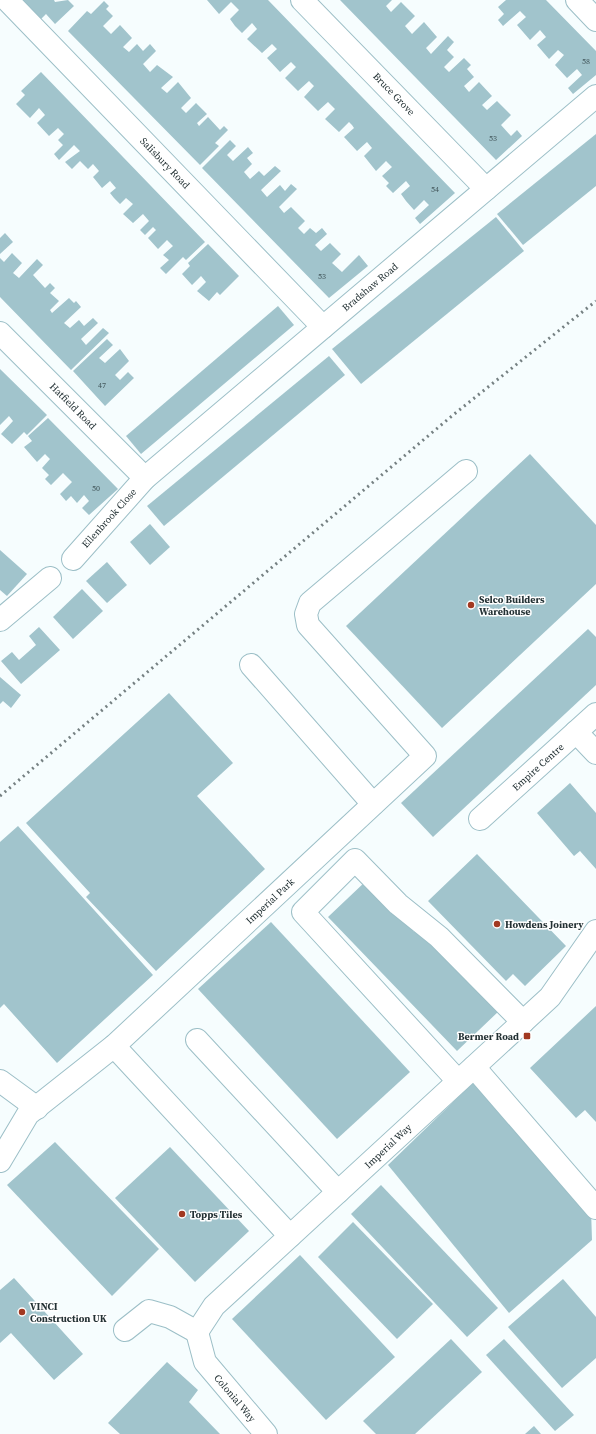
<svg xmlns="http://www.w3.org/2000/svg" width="596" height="1434" viewBox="0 0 596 1434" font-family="'Source Serif 4',serif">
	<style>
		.building { fill: #a1c4cc }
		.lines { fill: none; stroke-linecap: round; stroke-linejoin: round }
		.minor-casing { stroke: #9cbfc7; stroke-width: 24 }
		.minor { stroke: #fff; stroke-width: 22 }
		.rail { stroke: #758082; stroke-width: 3; stroke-dasharray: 2 4; stroke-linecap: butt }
		.poi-dot { fill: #a23921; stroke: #fff; stroke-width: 1.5 }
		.labels { text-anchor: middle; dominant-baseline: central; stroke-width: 3; stroke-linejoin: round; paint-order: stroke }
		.number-label { font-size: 8px; fill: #42565a }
		.street-label { font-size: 10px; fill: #233134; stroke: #fff }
		.poi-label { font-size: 10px; font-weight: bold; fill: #233134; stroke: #fff; text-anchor: start }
	</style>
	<rect width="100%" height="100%" fill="#f6fdfe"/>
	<g class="building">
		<path d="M19 0H54L55 2 68 0 74 6 55 24 46 14 39 21Z"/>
		<path d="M207 0H268L455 193 420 224 415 218 429 205 424 200 414 210 406 201 401 194 410 186 406 181 393 193 386 186 389 183 382 176 392 167 386 161 376 171 364 156 372 148 367 142 357 151 344 137 354 128 352 125 349 122 339 132 325 119 335 109 328 102 318 111 304 97 314 86 309 81 298 91 285 78 296 67 291 62 280 72 267 58 277 49 272 44 262 53 247 39 257 29 252 23 242 33 235 26 230 19 239 10 231 2 219 14Z"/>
		<path d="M340 0H392L386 6 391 12 401 2 415 16 405 26 412 34 424 22 437 37 426 48 431 54 448 36 454 42 447 50 454 57 444 67 449 72 464 58 471 65 467 69 474 77 464 86 469 92 479 82 492 96 482 105 487 110 497 101 511 115 501 125 511 136 517 130 522 136 496 160Z"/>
		<path d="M506 0H546L596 51V75L573 94 568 88 582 75 577 69 567 78 555 65 564 55 558 50 549 59 537 45 546 37 540 30 530 40 517 25 526 17 520 11 503 26 498 20 504 14 498 7Z"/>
		<path d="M104 1 109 6 106 9 113 16 103 26 111 34 120 25 132 38 123 47 129 52 137 44 143 51 150 44 156 51 143 64 150 72 157 65 173 77 161 88 167 93 178 82 191 98 181 108 186 113 196 103 207 114 197 123 199 126 208 117 220 130 224 126 228 130 215 143 219 146 200 165 68 31 87 11 91 14Z"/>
		<path d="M41 72 205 242 186 260 183 257 166 274 160 268 169 260 163 255 173 246 167 240 158 249 148 238 156 230 153 227 145 235 140 230 149 221 143 214 133 223 123 214 133 204 126 198 120 204 114 198 110 193 116 188 110 181 102 188 93 177 99 171 93 164 88 169 80 161 72 169 65 162 80 151 74 145 59 160 54 154 63 145 58 140 64 134 58 128 49 136 37 123 45 115 39 108 30 118 16 104 25 95 21 91Z"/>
		<path d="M596 134V186L523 245 497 214Z"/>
		<path d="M230 140 236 146 227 155 233 161 248 147 253 153 247 158 252 164 244 172 250 179 259 171 264 176 275 166 281 171 261 190 267 197 280 185 285 191 291 184 297 189 279 207 284 213 291 207 305 221 298 228 304 234 310 228 316 233 322 228 327 234 315 245 321 251 330 243 341 254 332 263 342 272 359 255 368 266 329 298 202 168Z"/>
		<path d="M496 217 524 251 361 384 332 349Z"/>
		<path d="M5 233 13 242 0 254V238Z"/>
		<path d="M208 244 239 276 220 295 217 292 209 301 197 291 206 282 201 276 192 285 182 274 190 266 188 263Z"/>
		<path d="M12 253 22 263 13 273 19 278 37 259 43 265 33 275 45 288 50 283 55 288 50 293 59 301 50 310 52 313 69 298 74 303 76 301 81 307 64 323 70 328 79 320 84 326 93 318 98 323 81 339 86 345 103 328 109 333 71 370 0 297V258L4 262Z"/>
		<path d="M278 306 294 325 141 454 126 436Z"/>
		<path d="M107 339 113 345 99 358 105 363 120 349 129 361 115 375 120 380 128 372 134 378 105 406 73 371Z"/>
		<path d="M329 356 345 375 164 526 147 506Z"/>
		<path d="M0 369 47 415 27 435 24 432 12 444 1 434 13 421 9 416 0 425Z"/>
		<path d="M48 418 118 489 89 515 82 508 89 501 84 495 77 503 71 496 66 501 60 494 72 482 63 473 51 485 45 479 49 475 42 468 50 459 45 454 37 462 24 447 32 441 28 436Z"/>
		<path d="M530 454 596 525V584L442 728 346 626Z"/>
		<path d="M150 524 170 547 150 565 130 542Z"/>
		<path d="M0 550 27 574 7 596 0 590Z"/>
		<path d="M107 562 127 585 107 603 86 581Z"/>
		<path d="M82 589 103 611 73 639 53 617Z"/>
		<path d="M39 627 60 650 21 684 1 661 12 652 19 660 36 645 29 636Z"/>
		<path d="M588 629 596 637V685L433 837 401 803Z"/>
		<path d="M0 677 21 695 11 708 3 701 0 704Z"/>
		<path d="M169 693 233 763 197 796 265 869 156 971 86 897 90 893 26 823Z"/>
		<path d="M570 783 596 813V869L580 851 574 856 537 813Z"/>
		<path d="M18 826 153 975 57 1063 4 1004 0 1008V842Z"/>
		<path d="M477 854 566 946 525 986 513 974 506 981 428 901Z"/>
		<path d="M366 881 414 932 420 927 500 1010 457 1051 328 917Z"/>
		<path d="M271 922 410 1072 337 1139 198 989Z"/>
		<path d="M596 1006V1122L585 1110 576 1118 530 1068Z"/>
		<path d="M479 1077 591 1209 592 1240 509 1313 388 1165Z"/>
		<path d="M55 1142 159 1249 112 1296 7 1185Z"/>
		<path d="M170 1147 249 1231 195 1282 115 1198Z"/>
		<path d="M381 1185 498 1308 467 1337 351 1214Z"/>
		<path d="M353 1222 433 1304 397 1339 318 1257Z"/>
		<path d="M300 1255 395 1357 326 1420 232 1319Z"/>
		<path d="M14 1278 83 1354 54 1380 11 1333 0 1343V1290Z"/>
		<path d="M563 1279 596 1317V1358L562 1388 508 1327Z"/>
		<path d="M451 1339 482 1372 415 1434H376L363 1421Z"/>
		<path d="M504 1339 574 1415 555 1431 486 1355Z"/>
		<path d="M167 1362 198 1390 189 1402 220 1434H120L108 1423Z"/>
		<path d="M534 1426 541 1434H525Z"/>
	</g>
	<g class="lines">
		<g class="minor-casing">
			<g id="minor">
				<path d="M7 0 323 327"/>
				<path d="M302 0 486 189"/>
				<path d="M577 0 596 20"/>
				<path d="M0 333 145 478"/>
				<path d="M73 559 145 478 596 96"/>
				<path d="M0 620 50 578"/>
				<path d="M251 665 373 804"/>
				<path d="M576 732 596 753"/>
				<path d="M480 819 596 714"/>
				<path d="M197 1040 338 1192"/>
				<path d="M114 1046 290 1236"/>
				<path d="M474 1067 596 1208"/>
				<path d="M0 1081 37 1108"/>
				<path d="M458 1081 303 912 355 860 398 904 439 937 523 1022"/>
				<path d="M0 1161 28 1114 114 1046 425 756 308 625 306 614 310 603 466 471"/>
				<path d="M125 1330 149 1311 170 1317 197 1332"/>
				<path d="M266 1434 205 1362 197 1332 214 1306 550 997 596 931"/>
			</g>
		</g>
		<use href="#minor" class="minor"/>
		<path class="rail" d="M0 796 453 415 596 301"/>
	</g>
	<g class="poi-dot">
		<circle cx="471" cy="605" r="4"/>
		<circle cx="497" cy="924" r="4"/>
		<rect x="523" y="1032" width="8" height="8" rx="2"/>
		<circle cx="182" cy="1214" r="4"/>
		<circle cx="22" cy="1312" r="4"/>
	</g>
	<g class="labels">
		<g class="number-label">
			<text x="586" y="61">58</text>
			<text x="493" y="138">53</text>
			<text x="435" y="189">54</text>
			<text x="322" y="276">53</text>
			<text x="102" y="385">47</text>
			<text x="96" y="488">50</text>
		</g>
		<g class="street-label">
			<text transform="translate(394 94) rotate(46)">Bruce Grove</text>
			<text transform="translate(165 163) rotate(46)">Salisbury Road</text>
			<text transform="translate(370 287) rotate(-40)">Bradshaw Road</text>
			<text transform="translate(73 406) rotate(45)">Hatfield Road</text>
			<text transform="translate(109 518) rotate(-48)">Ellenbrook Close</text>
			<text transform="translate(538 767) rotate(-42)">Empire Centre</text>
			<text transform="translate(270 901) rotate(-43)">Imperial Park</text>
			<text transform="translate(388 1146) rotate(-43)">Imperial Way</text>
			<text transform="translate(235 1398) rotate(50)">Colonial Way</text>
		</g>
		<g class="poi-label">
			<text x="479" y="599">Selco Builders<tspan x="479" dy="12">Warehouse</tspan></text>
			<text x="505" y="924">Howdens Joinery</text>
			<text x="519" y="1036" text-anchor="end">Bermer Road</text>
			<text x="190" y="1214">Topps Tiles</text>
			<text x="30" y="1306">VINCI<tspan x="30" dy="12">Construction UK</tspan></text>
		</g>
	</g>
</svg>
